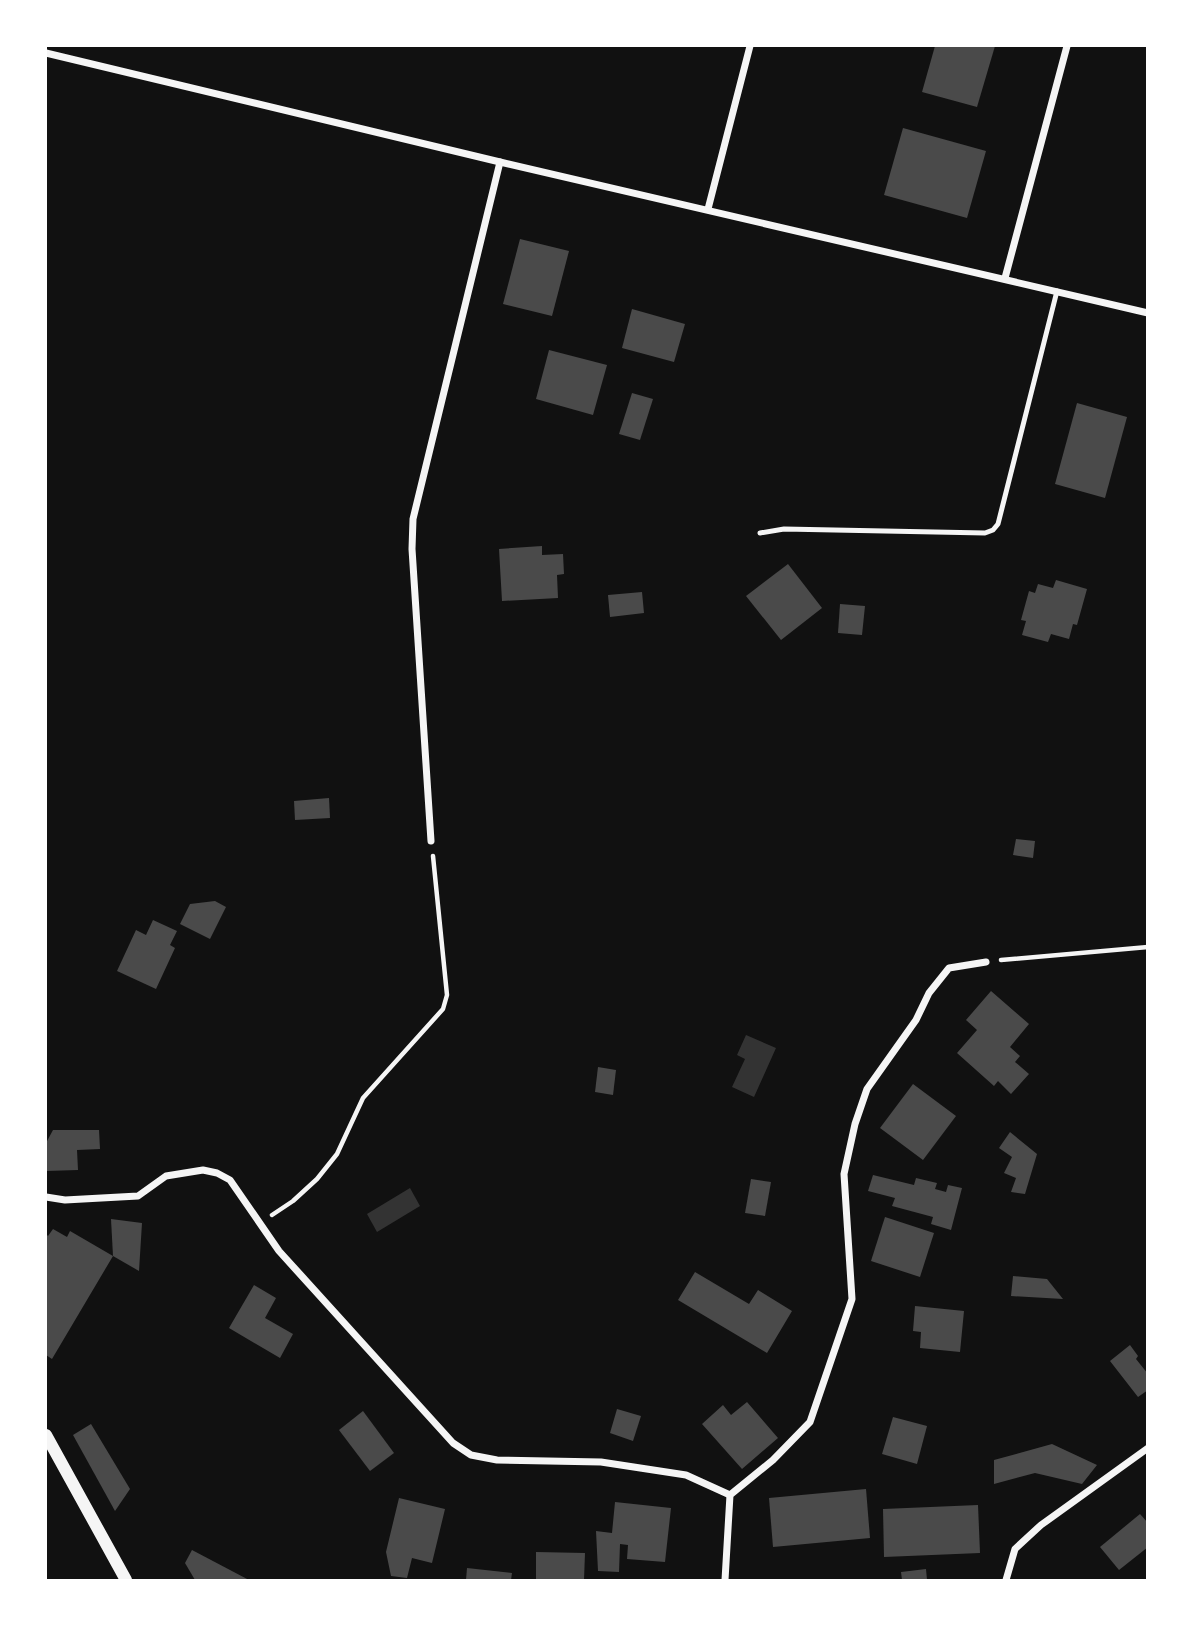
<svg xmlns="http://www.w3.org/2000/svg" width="1193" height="1626" viewBox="0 0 1193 1626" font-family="Quicksand,sans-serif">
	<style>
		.water { fill: #333 }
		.building { fill: #4a4a4a }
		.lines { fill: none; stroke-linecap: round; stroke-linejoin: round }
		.path { stroke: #f5f5f5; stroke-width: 4.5 }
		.service { stroke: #f5f5f5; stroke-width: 5 }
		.minor { stroke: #f5f5f5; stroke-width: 7 }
		.tertiary { stroke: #f5f5f5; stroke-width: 12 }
	</style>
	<rect width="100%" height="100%" fill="#111"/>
	<g class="water">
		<path d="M746 1035 776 1048 754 1097 732 1087 745 1059 737 1055Z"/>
		<path d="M410 1188 420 1206 377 1232 367 1214Z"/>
	</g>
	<g class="building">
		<path d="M935 46H995L977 107 922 92Z"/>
		<path d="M903 128 986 151 967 218 884 195Z"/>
		<path d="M520 239 569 251 552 316 503 304Z"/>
		<path d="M632 309 685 324 674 362 622 348Z"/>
		<path d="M549 350 607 365 593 415 536 399Z"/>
		<path d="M632 393 653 399 640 440 619 434Z"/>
		<path d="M1077 403 1127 417 1105 498 1055 484Z"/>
		<path d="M542 546V555L563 554 564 574 557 575 558 598 502 601 499 549Z"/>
		<path d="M788 564 822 608 781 640 746 596Z"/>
		<path d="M1056 580 1087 589 1077 625 1073 624 1069 639 1051 634 1048 642 1022 635 1026 621 1021 620 1029 591 1035 593 1038 584 1053 588Z"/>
		<path d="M642 592 644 613 610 617 608 595Z"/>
		<path d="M840 604 865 606 862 635 838 633Z"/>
		<path d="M329 798 330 818 295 820 294 801Z"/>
		<path d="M1016 839 1035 841 1033 858 1013 855Z"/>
		<path d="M215 901 226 907 210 939 180 924 190 904Z"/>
		<path d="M153 920 177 931 170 945 175 948 156 989 117 971 136 930 146 935Z"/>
		<path d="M991 991 1029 1024 1010 1047 1020 1056 1015 1062 1029 1074 1011 1094 998 1081 994 1086 957 1053 977 1030 966 1020Z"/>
		<path d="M598 1067 616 1070 613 1095 595 1092Z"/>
		<path d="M913 1084 956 1116 923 1160 880 1128Z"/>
		<path d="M53 1130H99L100 1149 77 1150 78 1170 46 1171V1143Z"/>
		<path d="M1010 1132 1037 1154 1025 1194 1011 1192 1016 1178 1004 1173 1012 1157 999 1148Z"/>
		<path d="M873 1175 914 1185 916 1178 937 1183 935 1189 946 1192 948 1185 962 1188 951 1230 931 1224 933 1217 892 1206 895 1198 868 1191Z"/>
		<path d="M751 1179 771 1182 765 1216 745 1213Z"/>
		<path d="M885 1217 934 1233 920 1277 871 1261Z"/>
		<path d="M111 1219 142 1223 139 1271 113 1256Z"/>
		<path d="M53 1229 67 1237 70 1231 113 1256 52 1359 46 1355V1234L48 1236Z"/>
		<path d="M695 1272 749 1304 758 1290 792 1311 767 1353 678 1300Z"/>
		<path d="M1013 1276 1047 1279 1063 1299 1011 1296Z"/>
		<path d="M254 1285 276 1298 265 1318 293 1334 280 1358 229 1328Z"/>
		<path d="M915 1306 964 1311 960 1352 920 1348 921 1332 913 1331Z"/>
		<path d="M1130 1345 1138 1356 1136 1359 1148 1374V1390L1138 1397 1110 1361Z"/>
		<path d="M747 1402 778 1438 742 1469 702 1424 723 1405 731 1415Z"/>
		<path d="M617 1409 641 1416 633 1441 610 1433Z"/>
		<path d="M363 1411 394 1453 370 1471 339 1430Z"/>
		<path d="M893 1417 927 1426 917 1464 882 1454Z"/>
		<path d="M91 1424 130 1489 115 1511 73 1435Z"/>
		<path d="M1052 1444 1097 1465 1082 1484 1035 1473 994 1484V1460Z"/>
		<path d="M866 1489 870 1538 773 1547 769 1498Z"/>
		<path d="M399 1498 445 1509 432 1563 412 1558 407 1578 391 1576 386 1552Z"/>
		<path d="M615 1502 671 1508 665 1562 627 1559 628 1545 620 1544 619 1572 598 1571 596 1531 612 1533Z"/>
		<path d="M978 1505 980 1553 884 1557 883 1509Z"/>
		<path d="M1140 1514 1148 1523V1547L1119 1570 1100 1547Z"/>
		<path d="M192 1550 249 1580H195L185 1563Z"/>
		<path d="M536 1552 585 1553 584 1580H536Z"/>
		<path d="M467 1568 512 1573 511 1580H466Z"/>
		<path d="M926 1569 927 1580H902L901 1572Z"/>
	</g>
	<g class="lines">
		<g class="path">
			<path d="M1001 960 1148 947"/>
			<path d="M272 1215 293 1201 317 1179 337 1154 363 1098 443 1009 447 995 433 856"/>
		</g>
		<path class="service" d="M760 533 784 529 985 533 993 530 998 524 1057 291"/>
		<g class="minor">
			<path d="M46 53 500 162 1148 313"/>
			<path d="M708 209 750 46"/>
			<path d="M1005 278 1067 46"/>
			<path d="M431 841 412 549 413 519 500 162"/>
			<path d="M46 1197 65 1200 138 1196 166 1176 203 1170 217 1173 230 1180 279 1251 453 1443 471 1455 497 1460 601 1462 686 1475 730 1495"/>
			<path d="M725 1580 730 1495 773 1460 810 1422 852 1299 844 1174 855 1124 867 1089 916 1020 929 993 949 968 986 962"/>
			<path d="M1006 1580 1015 1549 1041 1525 1148 1448"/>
		</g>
		<path class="tertiary" d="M46 1435 126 1580"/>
	</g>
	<rect width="1193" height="1626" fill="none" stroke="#ffffff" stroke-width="94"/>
</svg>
